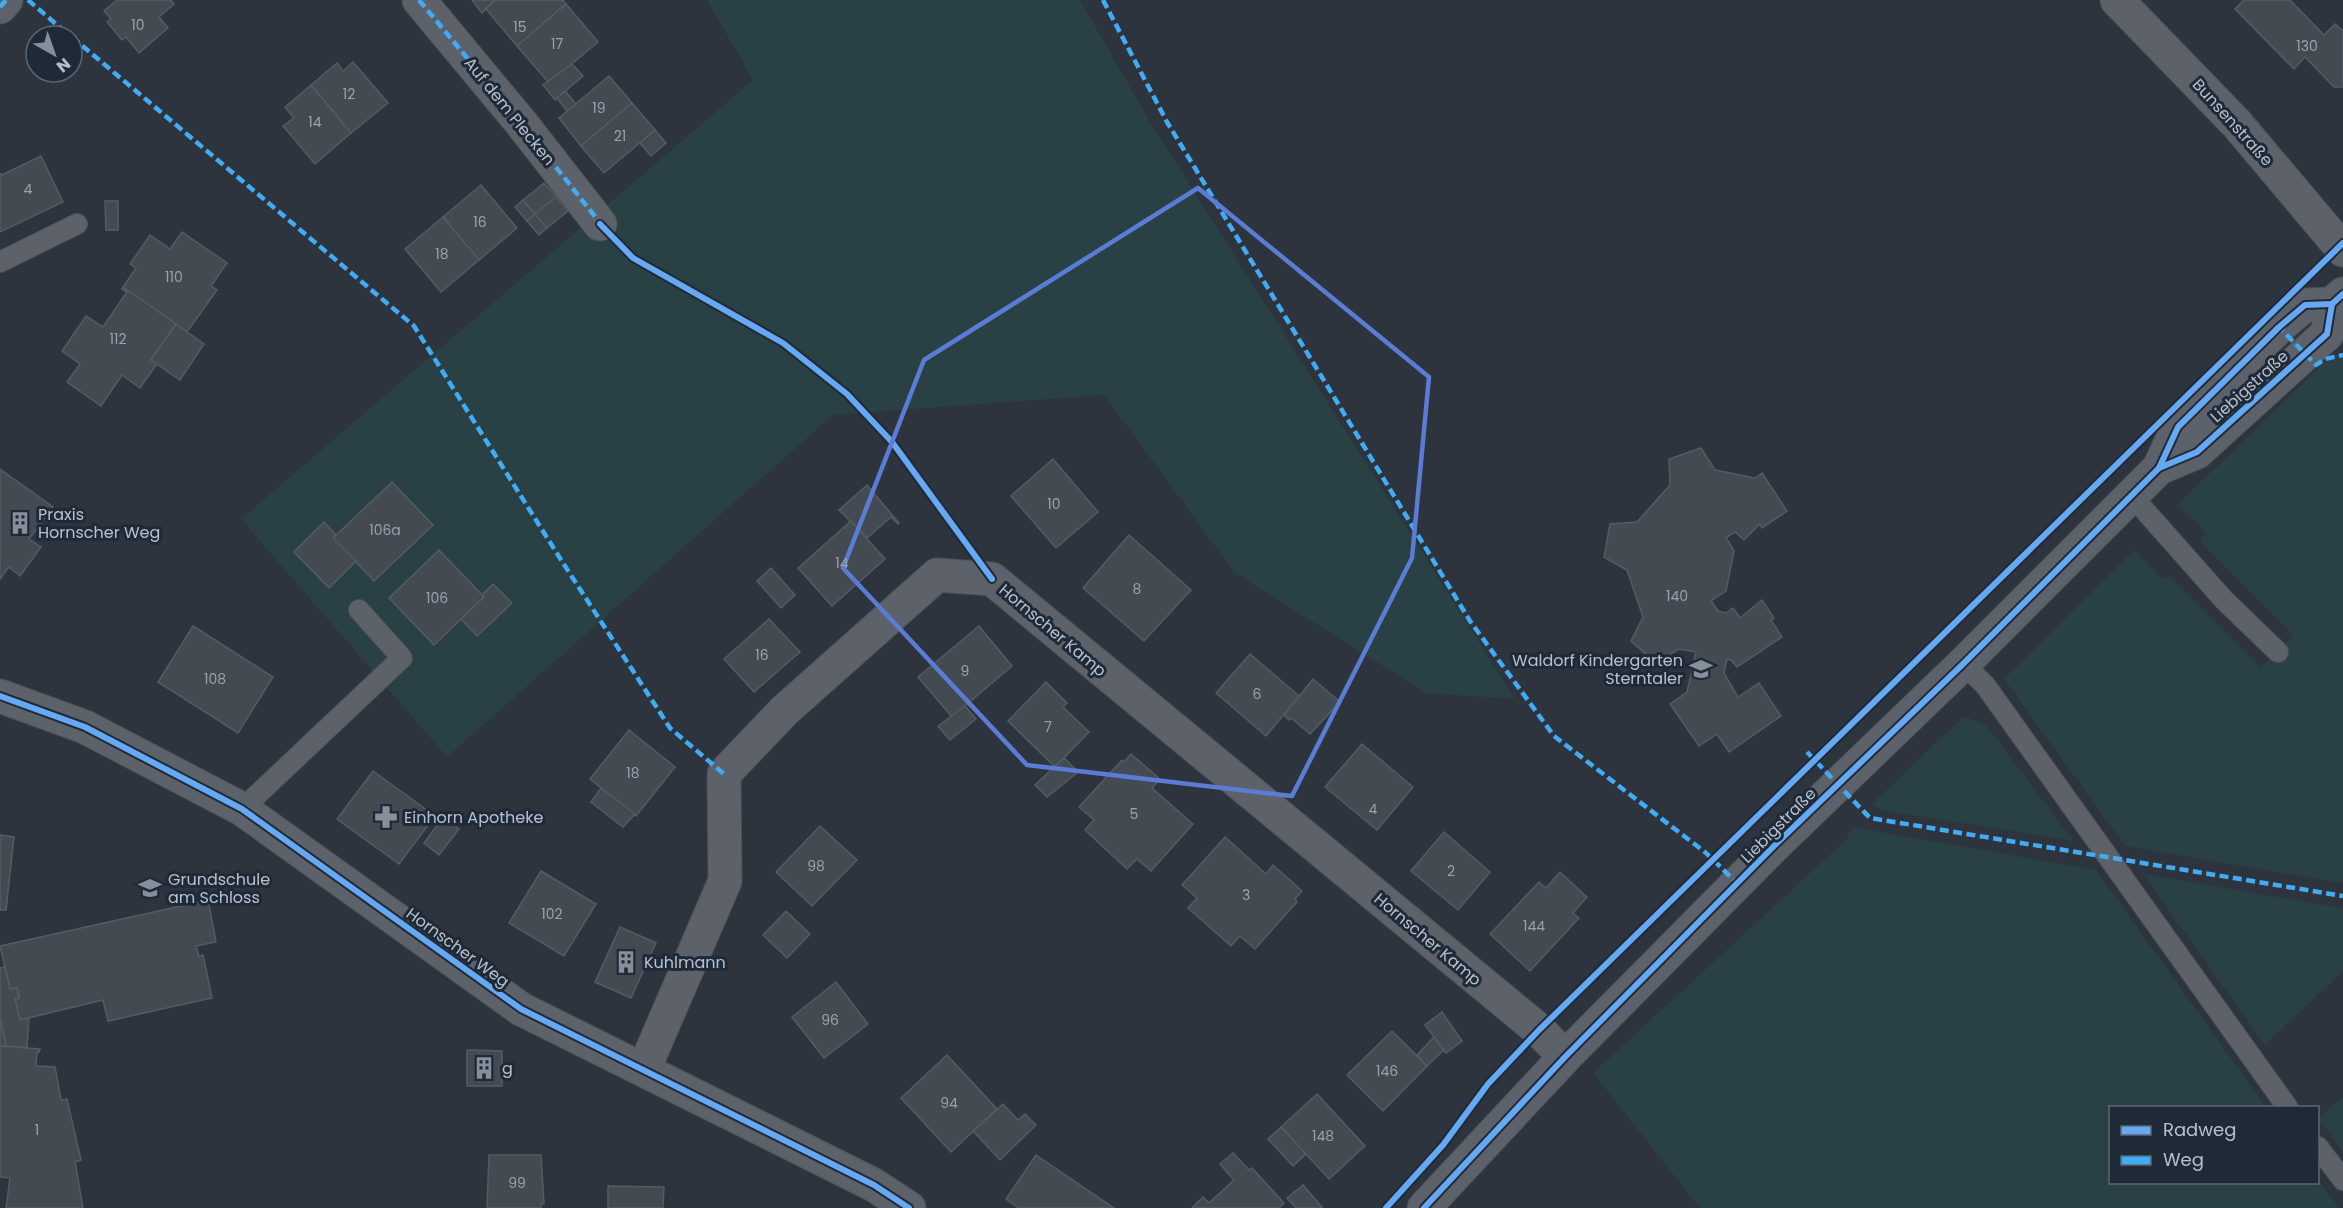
<svg xmlns="http://www.w3.org/2000/svg" width="2343" height="1208" font-family="Poppins,sans-serif">
	<style>
		.green { fill: #294044 }
		.building { fill: #444a51; stroke: #555b65; stroke-width: 1.5 }
		.lines { fill: none; stroke-linecap: round; stroke-linejoin: round }
		.lane-casing { stroke: #4c5057; stroke-width: 22 }
		.street-casing { stroke: #4c5057; stroke-width: 35 }
		.lane { stroke: #5d626a; stroke-width: 20 }
		.street { stroke: #5d626a; stroke-width: 33 }
		.quiet { stroke: #42abf6; stroke-width: 4.5; stroke-dasharray: 9 4.5; stroke-linecap: butt }
		.cycleway-casing { stroke: #1f2a39; stroke-width: 10 }
		.cycleway { stroke: #66a8f1; stroke-width: 6 }
		.marked { fill: none; stroke: #5b7cd4; stroke-width: 4.5; stroke-linejoin: round }
		.labels { text-anchor: middle; stroke-width: 6; stroke-linejoin: round; paint-order: stroke }
		.number-label { font-size: 14px; fill: #9ba2ae }
		.street-label { font-size: 16px; fill: #b8c0cd; stroke: #1f2a39 }
		.poi-label { font-size: 16px; fill: #b8c0cd; stroke: #1f2a39; text-anchor: start }
	</style>
	<rect width="100%" height="100%" fill="#2d343d"/>
	<!-- green -->
	<g class="green">
		<path d="M707 0H1080L1152 125 1515 699 1426 693 1235 573 1104 395 833 415 447 757 241 519 753 80Z"/>
		<path d="M2333 354 2343 355V883L2125 846 2004 679 2134 550 2163 579 2168 575 2261 668 2293 635 2199 541 2207 533 2177 505Z"/>
		<path d="M1964 716 1987 726 2073 841 1881 810 1872 804Z"/>
		<path d="M1852 827 2096 870 2266 1107 2110 1108V1182H2318V1179L2339 1208H1700L1593 1073 1846 840Z"/>
		<path d="M2143 874 2343 908V971L2265 1045Z"/>
		<path d="M2343 1097V1152L2318 1118Z"/>
	</g>
	<!-- building -->
	<g class="building">
		<path d="M117 0H171L174 4 159 17 168 28 139 53 126 37 122 40 107 22 111 19 104 11Z"/>
		<path d="M472 0H495L482 13Z"/>
		<path d="M495 0H563L566 4 517 46 486 9Z"/>
		<path d="M2244 0H2290L2324 35 2335 24 2343 31V87H2334L2305 57 2294 69 2235 9Z"/>
		<path d="M566 4 598 42 549 83 517 46Z"/>
		<path d="M353 62 388 103 351 133 311 85 337 63 343 71Z"/>
		<path d="M572 64 583 76 555 100 543 85Z"/>
		<path d="M609 76 632 103 581 146 559 118Z"/>
		<path d="M311 85 351 133 315 164 283 126 294 118 285 107Z"/>
		<path d="M565 91 576 104 567 111 557 98Z"/>
		<path d="M632 103 655 130 604 173 581 146Z"/>
		<path d="M655 130 666 143 651 156 640 143Z"/>
		<path d="M41 156 63 202 0 232V173L2 175Z"/>
		<path d="M544 183 556 197 535 214 523 200Z"/>
		<path d="M481 185 517 228 479 260 443 217Z"/>
		<path d="M556 197 568 211 547 228 535 214Z"/>
		<path d="M523 200 535 214 527 221 515 207Z"/>
		<path d="M105 201H118V230H106Z"/>
		<path d="M535 214 547 228 539 235 527 221Z"/>
		<path d="M443 217 479 260 441 292 405 249Z"/>
		<path d="M182 232 227 263 211 286 217 290 187 332 123 287 136 268 130 264 150 235 170 249Z"/>
		<path d="M123 287 176 324 151 360 157 364 140 388 122 375 101 406 67 382 80 364 62 351 86 316 103 327 127 292 122 289Z"/>
		<path d="M176 324 204 344 180 380 151 360Z"/>
		<path d="M1701 448 1715 470 1755 478 1762 473 1787 511 1762 528 1760 524 1744 540 1735 532 1726 538 1734 551 1726 591 1711 601 1718 611 1726 613 1733 608 1740 618 1762 600 1774 618 1771 620 1782 637 1737 667 1731 660 1727 659 1724 673 1738 697 1759 683 1781 716 1729 752 1717 734 1699 746 1670 704 1687 692 1696 652 1679 649 1656 663 1631 641 1643 617 1627 570 1604 557 1610 524 1637 522 1670 485 1669 459Z"/>
		<path d="M1053 459 1098 512 1056 548 1011 496Z"/>
		<path d="M0 469 53 507 29 539 41 547 20 576 9 567 0 579Z"/>
		<path d="M392 482 433 525 374 581 333 538Z"/>
		<path d="M867 485 899 523 898 524 891 517 867 538 839 510Z"/>
		<path d="M851 521 885 559 832 606 798 568Z"/>
		<path d="M324 522 336 535 333 538 356 561 329 588 294 552Z"/>
		<path d="M1129 535 1191 590 1144 641 1083 588Z"/>
		<path d="M439 550 484 597 434 645 389 598Z"/>
		<path d="M771 568 795 595 781 608 757 581Z"/>
		<path d="M493 584 512 603 477 636 461 619 484 597 482 595Z"/>
		<path d="M769 619 800 652 754 692 724 659Z"/>
		<path d="M193 626 273 677 238 733 158 682Z"/>
		<path d="M979 626 1012 666 952 717 918 677Z"/>
		<path d="M1250 654 1299 696 1266 736 1216 693Z"/>
		<path d="M1313 679 1340 702 1310 734 1291 718 1289 720 1284 715Z"/>
		<path d="M1046 682 1067 703 1063 707 1089 732 1055 767 1008 721Z"/>
		<path d="M965 706 976 719 950 740 938 726Z"/>
		<path d="M629 730 675 767 636 816 590 779Z"/>
		<path d="M1362 744 1413 787 1377 830 1325 787Z"/>
		<path d="M1131 754 1160 779 1152 788 1193 824 1151 871 1137 859 1127 869 1085 830 1094 820 1079 807 1122 760 1124 762Z"/>
		<path d="M1064 758 1078 772 1047 797 1035 785Z"/>
		<path d="M373 771 435 816 399 864 337 819Z"/>
		<path d="M601 788 635 814 623 827 591 802Z"/>
		<path d="M443 817 459 829 439 855 424 843Z"/>
		<path d="M820 826 857 860 812 906 776 872Z"/>
		<path d="M1444 832 1490 872 1458 910 1411 871Z"/>
		<path d="M0 835 14 837 6 910H0Z"/>
		<path d="M1225 837 1266 874 1273 865 1302 891 1295 899 1297 902 1255 949 1240 936 1231 946 1188 908 1197 898 1182 885Z"/>
		<path d="M541 871 596 904 564 956 509 923Z"/>
		<path d="M1560 872 1587 897 1573 913 1579 918 1530 971 1490 934 1539 882 1546 888Z"/>
		<path d="M208 900 216 942 196 946 199 956 203 955 212 998 108 1021 103 1000 20 1020 15 999 19 998 17 988 10 989 0 946Z"/>
		<path d="M786 911 810 934 787 958 763 935Z"/>
		<path d="M620 927 656 943 631 998 595 982Z"/>
		<path d="M5 967 10 989 17 988 19 998 15 999 20 1020 29 1018 27 1048 6 1046 0 1018V968Z"/>
		<path d="M836 982 868 1024 824 1058 792 1017Z"/>
		<path d="M1442 1012 1462 1041 1446 1053 1425 1025Z"/>
		<path d="M0 1018 6 1046H0Z"/>
		<path d="M1392 1031 1427 1066 1383 1111 1347 1075Z"/>
		<path d="M1434 1037 1444 1050 1427 1066 1417 1055Z"/>
		<path d="M0 1046 40 1049 39 1052H37L36 1066 55 1067 61 1100 67 1099 81 1160 75 1162 83 1208H6L10 1178 0 1177Z"/>
		<path d="M467 1050 502 1051V1086H467Z"/>
		<path d="M947 1055 997 1109 951 1152 901 1098Z"/>
		<path d="M1317 1094 1365 1146 1329 1179 1281 1127Z"/>
		<path d="M1003 1104 1018 1120 1025 1114 1036 1125 1000 1160 973 1131Z"/>
		<path d="M1281 1127 1306 1154 1293 1166 1268 1139Z"/>
		<path d="M1233 1153 1249 1170 1252 1168 1284 1203 1279 1208H1192L1203 1197 1209 1203 1234 1180 1220 1164Z"/>
		<path d="M489 1155H541L544 1204H541V1208H487Z"/>
		<path d="M1036 1155 1114 1208H1019L1006 1199Z"/>
		<path d="M1303 1185 1322 1207V1208H1296L1287 1198Z"/>
		<path d="M608 1186 664 1187 663 1208H608Z"/>
	</g>
	<g class="lines">
		<!-- lane casing -->
		<g class="lane-casing">
			<g id="lane">
				<path d="M0 262 77 224"/>
				<path d="M2132 496 2224 600 2278 652"/>
				<path d="M1963 664 1985 685 2288 1108"/>
				<path d="M242 809 402 658 359 610"/>
				<path d="M2318 1147 2343 1180"/>
			</g>
		</g>
		<!-- street casing -->
		<g class="street-casing">
			<g id="street">
				<path d="M419 0 522 124 600 224"/>
				<path d="M2117 0 2237 124 2343 250"/>
				<path d="M0 7 6 0"/>
				<path d="M2159 468 2178 427 2279 327 2305 305 2332 304"/>
				<path d="M0 696 85 727 242 809 521 1009 874 1185 909 1208"/>
				<path d="M644 1069 725 881 724 774 784 711 937 575 992 579 1539 1030 1565 1057"/>
				<path d="M1424 1208 1565 1057 1775 845 1963 664 2159 468 2197 452 2327 334 2332 304 2343 294"/>
			</g>
		</g>
		<!-- lane -->
		<use href="#lane" class="lane"/>
		<!-- street -->
		<use href="#street" class="street"/>
		<!-- quiet -->
		<g class="quiet">
			<path d="M28 0 70 36"/>
			<path d="M419 0 522 124 604 228"/>
			<path d="M1103 0 1167 122 1470 621 1554 736 1706 853 1738 884"/>
			<path d="M0 7 6 0"/>
			<path d="M72 37 414 326 563 563 670 728 724 774"/>
			<path d="M2277 325 2316 365 2325 359 2343 355"/>
			<path d="M1807 752 1870 818 2343 896"/>
		</g>
		<!-- cycleway casing -->
		<g class="cycleway-casing">
			<g id="cycleway">
				<path d="M600 224 633 258 783 343 847 394 892 442 992 579"/>
				<path d="M2159 468 2178 427 2279 327 2305 305 2332 304"/>
				<path d="M0 696 85 727 242 809 521 1009 874 1185 909 1208"/>
				<path d="M1386 1208 1443 1145 1488 1084 1539 1030 2343 243"/>
				<path d="M1424 1208 1565 1057 1775 845 1963 664 2159 468 2197 452 2327 334 2332 304 2343 294"/>
			</g>
		</g>
		<!-- cycleway -->
		<use href="#cycleway" class="cycleway"/>
	</g>
	<!-- marked area -->
	<path class="marked" d="M1198 188 1429 377 1412 558 1292 796 1027 765 843 568 924 360Z"/>
	<!-- icons -->
	<defs>
		<g id="building-bare" transform="scale(1.8)"><path d="M-4-6H4V6H1V3H-1V6H-4ZM-2.5-4.3h1.7v1.8h-1.7ZM.8-4.3h1.7v1.8H.8ZM-2.5-1h1.7V.8h-1.7ZM.8-1h1.7V.8H.8Z" fill="#878f9b" stroke="#1f2a39" stroke-width="2.5" paint-order="stroke"/></g>
		<g id="school-bare" transform="scale(1.8)"><path d="M0-5L7-2L0 1L-7-2ZM-4 1L0 2.5L4 1V4Q0 6-4 4Z" fill="#878f9b" stroke="#1f2a39" stroke-width="2.5" paint-order="stroke"/></g>
		<g id="pharmacy-bare" transform="scale(1.8)"><path d="M-2-6h4v4h4v4h-4v4h-4v-4h-4v-4h4Z" fill="#878f9b" stroke="#1f2a39" stroke-width="2.5" paint-order="stroke"/></g>
	</defs>
	<g fill-rule="evenodd">
		<use href="#building-bare" x="20" y="523"/>
		<use href="#school-bare" x="1701" y="669"/>
		<use href="#pharmacy-bare" x="386" y="817"/>
		<use href="#school-bare" x="150" y="888"/>
		<use href="#building-bare" x="626" y="962"/>
		<use href="#building-bare" x="484" y="1068"/>
	</g>
	<g class="labels">
		<!-- number labels -->
		<g class="number-label">
			<text x="138" y="30">10</text>
			<text x="520" y="32">15</text>
			<text x="557" y="49">17</text>
			<text x="2307" y="51">130</text>
			<text x="349" y="99">12</text>
			<text x="599" y="113">19</text>
			<text x="315" y="127">14</text>
			<text x="620" y="141">21</text>
			<text x="28" y="194">4</text>
			<text x="480" y="227">16</text>
			<text x="442" y="259">18</text>
			<text x="174" y="282">110</text>
			<text x="118" y="344">112</text>
			<text x="1054" y="509">10</text>
			<text x="385" y="535">106a</text>
			<text x="842" y="568">14</text>
			<text x="1137" y="594">8</text>
			<text x="1677" y="601">140</text>
			<text x="437" y="603">106</text>
			<text x="762" y="660">16</text>
			<text x="965" y="676">9</text>
			<text x="215" y="684">108</text>
			<text x="1257" y="699">6</text>
			<text x="1048" y="732">7</text>
			<text x="633" y="778">18</text>
			<text x="1373" y="814">4</text>
			<text x="1134" y="819">5</text>
			<text x="816" y="871">98</text>
			<text x="1451" y="876">2</text>
			<text x="1246" y="900">3</text>
			<text x="552" y="919">102</text>
			<text x="1534" y="931">144</text>
			<text x="830" y="1025">96</text>
			<text x="1387" y="1076">146</text>
			<text x="949" y="1108">94</text>
			<text x="37" y="1135">1</text>
			<text x="1323" y="1141">148</text>
			<text x="517" y="1188">99</text>
		</g>
		<!-- street labels -->
		<g class="street-label">
			<text transform="translate(510 111) rotate(51)" y="6">Auf dem Plecken</text>
			<text transform="translate(2233 122) rotate(48)" y="6">Bunsenstraße</text>
			<text transform="translate(2249 386) rotate(-42)" y="6">Liebigstraße</text>
			<text transform="translate(1053 630) rotate(40)" y="6">Hornscher Kamp</text>
			<text transform="translate(1778 825) rotate(-45)" y="6">Liebigstraße</text>
			<text transform="translate(1428 939) rotate(40)" y="6">Hornscher Kamp</text>
			<text transform="translate(458 947) rotate(36)" y="6">Hornscher Weg</text>
		</g>
		<!-- poi labels -->
		<g class="poi-label">
			<text x="38" y="520">Praxis<tspan x="38" dy="18">Hornscher Weg</tspan></text>
			<text x="1683" y="666" text-anchor="end">Waldorf Kindergarten<tspan x="1683" dy="18">Sterntaler</tspan></text>
			<text x="404" y="823">Einhorn Apotheke</text>
			<text x="168" y="885">Grundschule<tspan x="168" dy="18">am Schloss</tspan></text>
			<text x="644" y="968">Kuhlmann</text>
			<text x="502" y="1074">g</text>
		</g>
	</g>
	<!-- legend -->
	<rect x="2109" y="1106" width="210" height="78" fill="#1f2a39" stroke="#5c6674" stroke-width="1.5"/>
	<rect x="2121" y="1126" width="30" height="9" fill="#66a8f1" stroke="#5c6674" stroke-width="1.5"/>
	<text x="2163" y="1136" font-size="18" fill="#b8c0cd">Radweg</text>
	<rect x="2121" y="1156" width="30" height="9" fill="#42abf6" stroke="#5c6674" stroke-width="1.5"/>
	<text x="2163" y="1166" font-size="18" fill="#b8c0cd">Weg</text>
	<!-- north arrow -->
	<g transform="translate(54 54) rotate(140)"><circle r="28" fill="#1f2a39" stroke="#5c6674" stroke-width="1.5"/>
	<path d="M0-4.5L10 22L0 15L-10 22Z" fill="#878f9b"/>
	<text y="-9" font-size="16" font-weight="bold" text-anchor="middle" fill="#b8c0cd">N</text>
	</g>
</svg>
